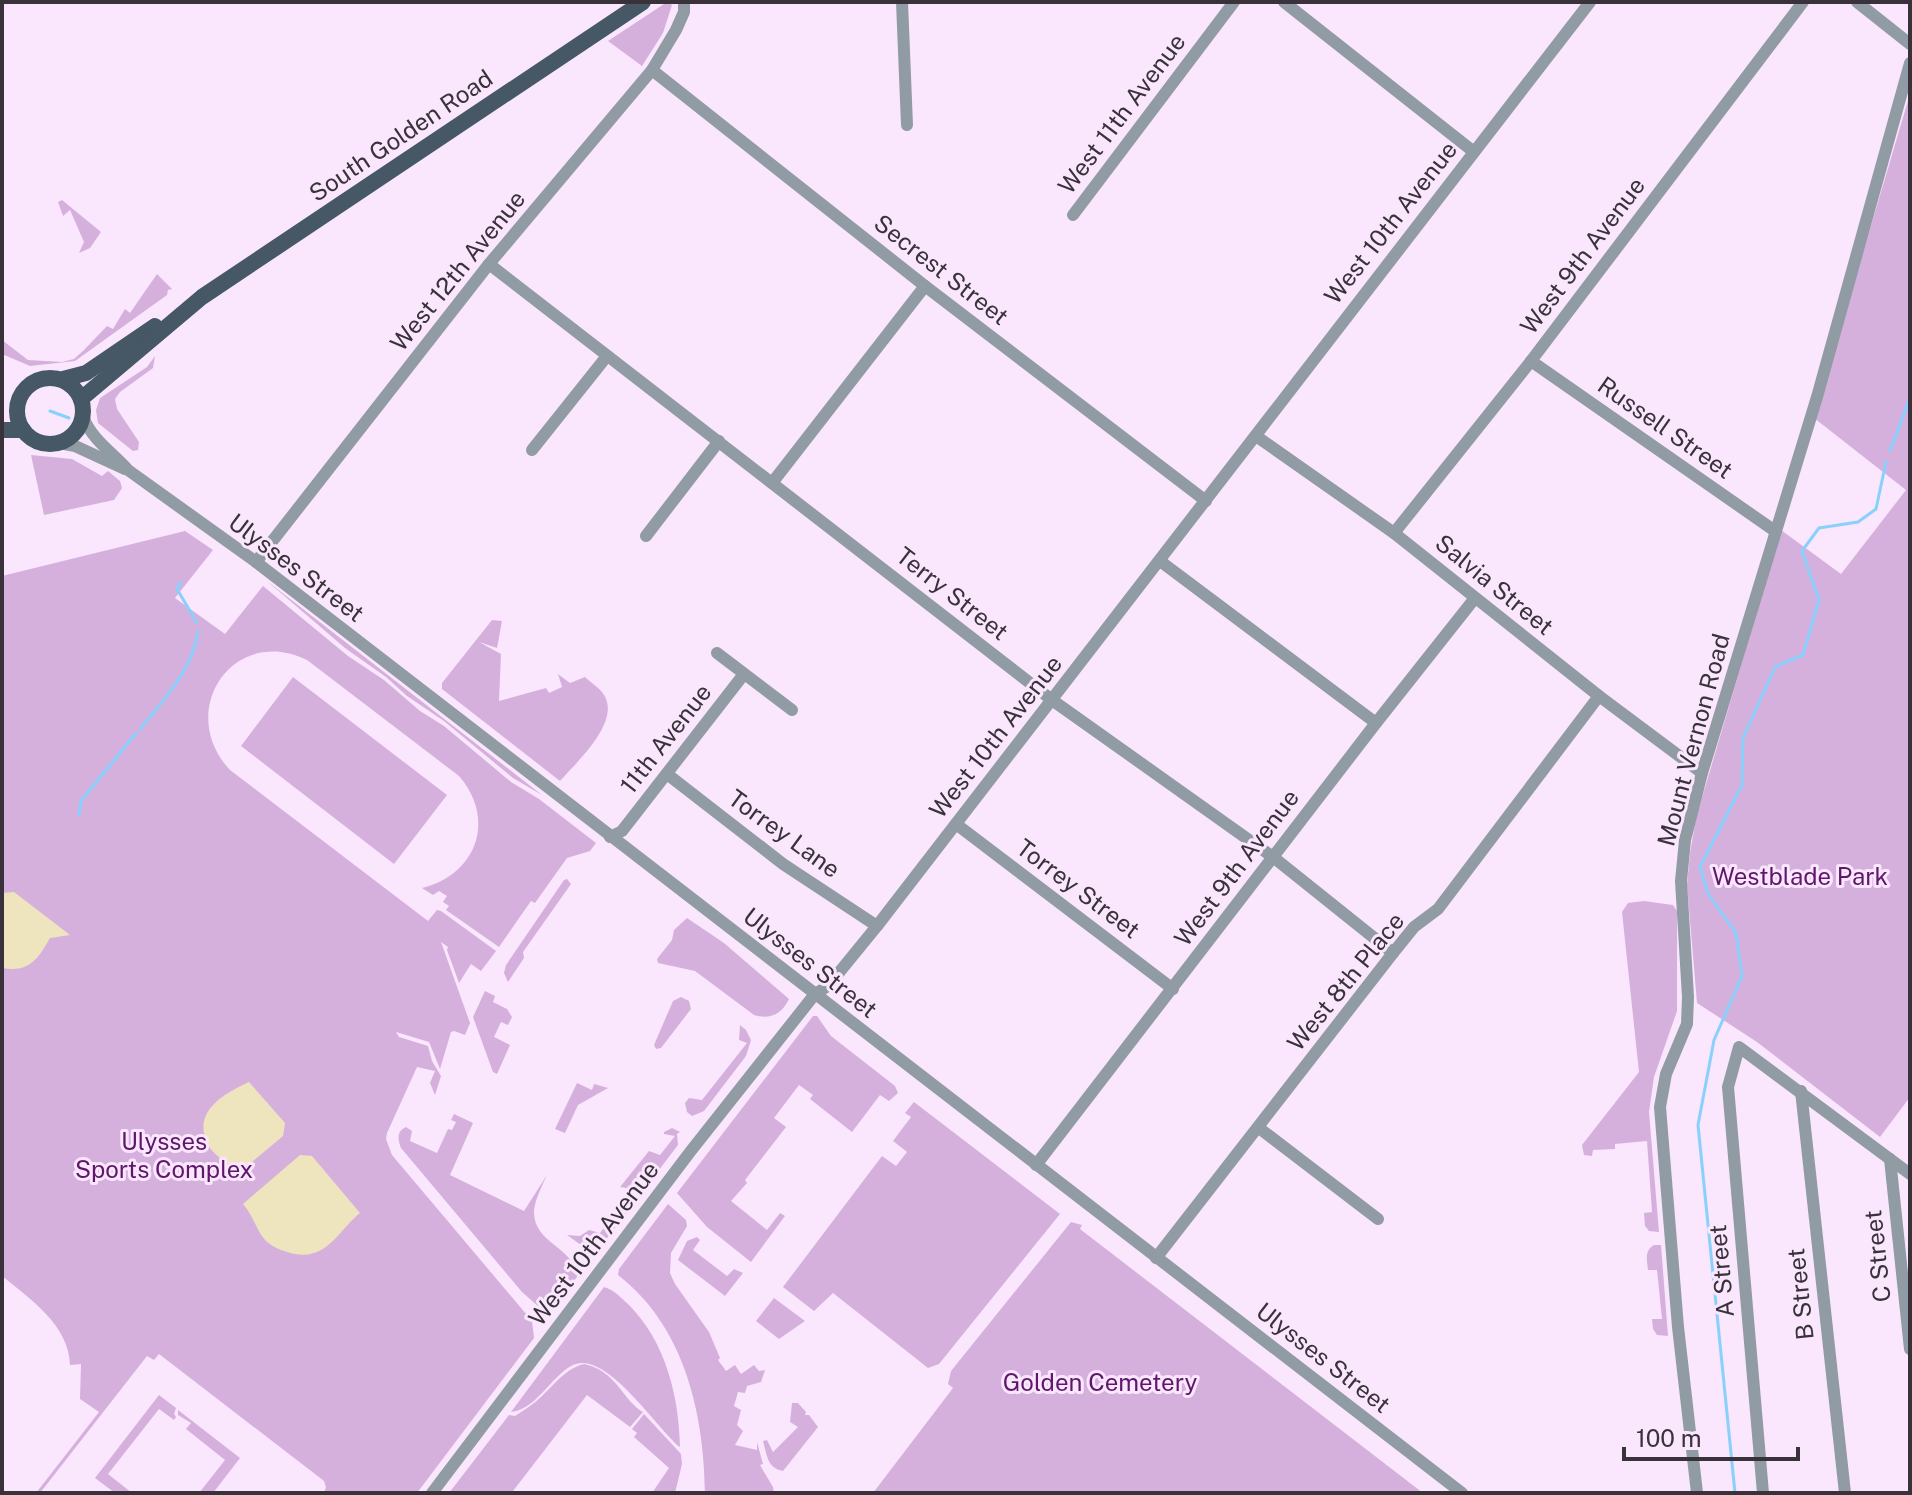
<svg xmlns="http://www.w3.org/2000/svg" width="1912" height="1495" font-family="'Public Sans',sans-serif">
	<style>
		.green { fill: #d6b0dd }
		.sand { fill: #eee5bf }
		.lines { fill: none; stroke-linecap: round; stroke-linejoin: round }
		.stream { stroke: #8ad0fc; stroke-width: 3 }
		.minor { stroke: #919ba3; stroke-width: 12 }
		.major { stroke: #465765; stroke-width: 16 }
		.labels { text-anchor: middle; stroke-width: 6; stroke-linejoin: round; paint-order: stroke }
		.street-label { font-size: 24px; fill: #39323a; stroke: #fae7fd }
		.park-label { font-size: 24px; fill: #5f166b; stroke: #fae7fd }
	</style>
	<rect width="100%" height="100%" fill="#fae7fd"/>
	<!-- green -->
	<g class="green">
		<path d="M667 2 672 5 663 33 642 66 608 41Z"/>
		<path d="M1910 94V1097L1880 1137 1757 1042 1697 1003 1687 885 1690 853 1696 818 1781 530 1841 574 1906 490 1814 418Z"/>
		<path d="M62 200 101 232 90 248 79 253 84 242 70 210 63 216 58 202Z"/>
		<path d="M157 274 172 289 168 290 167 295 75 361 30 366 2 354V340L28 360 62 362 74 359 84 350 107 326 113 329 125 309 130 313Z"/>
		<path d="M155 356 153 368 120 392 115 399 117 409 139 442 138 450 133 451 98 423 96 410 100 398 147 367Z"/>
		<path d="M31 455 72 459 102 476 108 471 120 481 122 488 114 500 44 515Z"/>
		<path d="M185 531 213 550 175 598 225 634 263 586 348 656 384 680 420 711 444 726 511 782 539 799 596 843 590 851 567 858 535 903 531 901 499 947 446 910 449 906 443 902 447 896 439 891 433 895 422 888C476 875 497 820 459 776L307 660C233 624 175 711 230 770L428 921 437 910 441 911 496 951 481 971 471 964 459 983 447 950 448 947 441 942 470 1023 465 1035 454 1031 451 1032 440 1069 429 1042 396 1032 399 1037 428 1046 432 1061 441 1076 435 1095 430 1083 435 1071 417 1067 387 1133 386 1139 392 1155 532 1321 534 1338 417 1493H324L326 1487 324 1481 159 1354 154 1360 147 1356 40 1493H36L99 1412 80 1399 81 1364 70 1365C69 1325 30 1299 2 1276V576Z"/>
		<path d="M267 581 542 795 513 778 444 721 407 696 386 677 345 648Z"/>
		<path d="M492 620 502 621 497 648 479 642 501 654 499 701 546 688 549 693 562 687 558 674 570 683 585 677C591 683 600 688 604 695 621 722 577 762 560 781L442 689V683Z"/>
		<path d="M293 677 447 795 394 864 241 746Z"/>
		<path d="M567 879 571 884 523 952 524 958 508 982 504 973 506 965 564 880Z"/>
		<path d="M1644 901 1673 905 1677 911V1011L1654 1077 1649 1112 1659 1232 1649 1231 1645 1226 1644 1213 1652 1212 1647 1141 1615 1144V1149L1593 1150 1592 1156 1584 1155 1582 1145 1639 1072 1622 912 1628 903Z"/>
		<path d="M687 918 724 943 789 999C782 1014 770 1020 754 1015L695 971 658 963 657 959 672 940 674 930Z"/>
		<path d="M485 991 495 996 493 1002 507 1009 512 1017 508 1025 501 1022 494 1037 510 1045 497 1074 493 1072 473 1017Z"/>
		<path d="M681 997 689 1001 691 1009 661 1048 656 1049 654 1045 673 1001Z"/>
		<path d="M813 1016H817L831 1036 895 1086 898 1093 889 1101 880 1095 852 1132 810 1099 813 1095 799 1085 774 1118 786 1127 745 1180 747 1183 731 1201 767 1230 780 1213 785 1216 751 1262 707 1227 677 1193Z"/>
		<path d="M740 1025 746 1030 751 1040 746 1056 704 1111 692 1116 687 1112 685 1103 689 1098 702 1100 747 1043 739 1040Z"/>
		<path d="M577 1083 592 1090 594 1084 608 1088 578 1105 565 1133 555 1129Z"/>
		<path d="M914 1102 1060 1214 939 1364 928 1368 833 1293 814 1311 783 1287 882 1156 896 1166 907 1152 893 1141 911 1117 905 1113Z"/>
		<path d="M454 1114 473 1123 450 1175 524 1211 547 1175C542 1186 535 1199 534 1211 533 1244 576 1247 577 1277L552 1308 539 1307 522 1292 401 1148C398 1140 396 1131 406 1127L412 1131 410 1141 437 1153 448 1129 452 1130 456 1122 451 1120Z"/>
		<path d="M672 1128 680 1132 677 1134 678 1145 604 1242 589 1247 588 1250 567 1235 580 1236 589 1230 600 1233 633 1189 620 1187 649 1151 660 1155 675 1136 664 1134V1132Z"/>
		<path d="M668 1204 686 1220 687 1226 671 1253 670 1273 675 1284 709 1332 720 1358 718 1360 726 1371 735 1365 741 1374 754 1365 759 1371 765 1370 761 1382 747 1386 745 1393 738 1392 734 1406 741 1410 737 1425 743 1431 735 1445 757 1450V1442L763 1464 760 1465 773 1487 774 1493H705C704 1412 684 1326 618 1275L619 1269Z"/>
		<path d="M1071 1222 1082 1225 1080 1229 1423 1493H873L953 1388 948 1384 951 1371Z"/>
		<path d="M697 1237 700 1240 693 1250 727 1276 734 1269 743 1273 725 1296 678 1260 687 1241Z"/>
		<path d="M1654 1245H1661L1668 1336 1657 1335 1653 1329 1652 1319H1662L1657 1270H1648C1647 1260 1644 1251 1654 1245Z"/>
		<path d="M604 1287C615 1290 622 1299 630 1306 666 1343 679 1397 680 1447 657 1429 606 1349 573 1365 551 1376 536 1410 511 1412Z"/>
		<path d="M774 1298 805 1321 779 1339 756 1321Z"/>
		<path d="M584 1364C616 1370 624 1402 643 1412L630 1427 587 1395 513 1491 515 1493H449L509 1415 515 1416C524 1410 534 1404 542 1396 556 1383 565 1369 584 1364Z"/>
		<path d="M159 1395 176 1408 174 1414 176 1417 174 1420 159 1409 108 1474 132 1493H115L95 1478Z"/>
		<path d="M792 1403H798L806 1412 805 1415H809L818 1427 783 1471C767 1468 767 1455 763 1441L767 1440 773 1452 798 1427 790 1422Z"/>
		<path d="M178 1410 240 1458 213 1493H199L225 1460 186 1429 191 1423 178 1415Z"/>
		<path d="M644 1414 681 1454 682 1464 675 1493H652L669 1468 634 1437 637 1433 632 1429Z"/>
	</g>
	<!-- sand -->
	<g class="sand">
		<path d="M14 892 70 935 50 938C38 959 29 973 2 968V893Z"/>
		<path d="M249 1082 285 1123 283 1136 240 1172C231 1165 216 1157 210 1148 189 1113 223 1094 249 1082Z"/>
		<path d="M300 1155 312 1156 360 1213C339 1230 327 1260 295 1254 285 1252 274 1248 266 1241 256 1230 253 1215 243 1204Z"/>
	</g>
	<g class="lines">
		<!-- stream -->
		<g class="stream">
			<path d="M50 411 69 418"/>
			<path d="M1890 451 1910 398"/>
			<path d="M181 582 177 589 197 623"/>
			<path d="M140 729C164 699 192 671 198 632"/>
			<path d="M79 815 81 801 136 733"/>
			<path d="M1735 1493 1698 1125 1714 1040 1742 976 1736 933 1708 894 1700 867 1742 785 1743 738 1775 667 1803 655 1819 600 1802 551 1819 528 1858 522 1876 509 1886 462"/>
		</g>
		<!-- minor -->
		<g class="minor">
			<path d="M902 2 907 125"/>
			<path d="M1284 2 1474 152"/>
			<path d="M1857 2 1910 44"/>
			<path d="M652 70 925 286 1206 501"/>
			<path d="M1073 215 1234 2"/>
			<path d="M489 264 1052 700 1273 857 1393 953"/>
			<path d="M1531 361 1775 531"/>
			<path d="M83 417C93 441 112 452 128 470L256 562 1462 1493"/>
			<path d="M1256 436 1394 533 1599 696 1702 773"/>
			<path d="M59 443 75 446 125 469"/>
			<path d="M532 450 607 356"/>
			<path d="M772 483 925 286"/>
			<path d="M1394 533 1531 361 1803 2"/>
			<path d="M646 536 719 441"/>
			<path d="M1160 561 1376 723"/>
			<path d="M256 562 489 264 652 70 676 30 684 12V2"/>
			<path d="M717 653 792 710"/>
			<path d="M667 774 783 864 877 926"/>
			<path d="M956 824 1173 989"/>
			<path d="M610 837 622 831 744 674"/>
			<path d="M1801 1091 1845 1493"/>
			<path d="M1259 1128 1378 1219"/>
			<path d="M1890 1159 1910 1349"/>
			<path d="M1036 1165 1376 723 1475 598"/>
			<path d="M1156 1258 1393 953 1414 927 1438 909 1599 696"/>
			<path d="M432 1493 690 1152 815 994 828 986 877 926 1590 2"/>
			<path d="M1697 1493 1678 1327 1660 1107 1666 1074 1687 1024 1688 997 1681 881 1685 840 1702 773 1817 397 1910 63"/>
			<path d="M1763 1493 1728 1087 1739 1047 1910 1174"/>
		</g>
		<!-- major -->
		<g class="major">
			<circle cx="50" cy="411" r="33"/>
			<path d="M63 379 86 373 155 326"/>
			<path d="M81 399 202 297 643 2"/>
			<path d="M2 430H23"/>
		</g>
	</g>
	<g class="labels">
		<!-- street labels -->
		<g class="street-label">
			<text transform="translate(1122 114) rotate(-53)" y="8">West 11th Avenue</text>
			<text transform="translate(401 136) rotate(-34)" y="8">South Golden Road</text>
			<text transform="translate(1391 223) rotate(-52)" y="8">West 10th Avenue</text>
			<text transform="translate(1583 256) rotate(-53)" y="8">West 9th Avenue</text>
			<text transform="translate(941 270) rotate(38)" y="8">Secrest Street</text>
			<text transform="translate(458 271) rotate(-51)" y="8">West 12th Avenue</text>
			<text transform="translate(1665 428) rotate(35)" y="8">Russell Street</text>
			<text transform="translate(296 568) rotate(37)" y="8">Ulysses Street</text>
			<text transform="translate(1494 585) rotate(39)" y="8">Salvia Street</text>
			<text transform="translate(952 594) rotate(38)" y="8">Terry Street</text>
			<text transform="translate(996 737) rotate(-52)" y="8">West 10th Avenue</text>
			<text transform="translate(666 739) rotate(-52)" y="8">11th Avenue</text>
			<text transform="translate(1694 740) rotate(-75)" y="8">Mount Vernon Road</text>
			<text transform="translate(784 834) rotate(36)" y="8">Torrey Lane</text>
			<text transform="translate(1237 868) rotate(-53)" y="8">West 9th Avenue</text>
			<text transform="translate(1078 889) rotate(37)" y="8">Torrey Street</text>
			<text transform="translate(810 963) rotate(38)" y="8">Ulysses Street</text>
			<text transform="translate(1346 982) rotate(-51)" y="8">West 8th Place</text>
			<text transform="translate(594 1244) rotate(-53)" y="8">West 10th Avenue</text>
			<text transform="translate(1878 1256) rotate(-96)" y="8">C Street</text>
			<text transform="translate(1722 1271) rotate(-95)" y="8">A Street</text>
			<text transform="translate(1801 1294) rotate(-96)" y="8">B Street</text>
			<text transform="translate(1323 1358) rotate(38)" y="8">Ulysses Street</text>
		</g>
		<!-- park labels -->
		<g class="park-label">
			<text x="1800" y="885">Westblade Park</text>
			<text x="164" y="1150">Ulysses<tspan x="164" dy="28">Sports Complex</tspan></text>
			<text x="1100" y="1391">Golden Cemetery</text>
		</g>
	</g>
	<!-- border -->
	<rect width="1912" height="1495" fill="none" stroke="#39323a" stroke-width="8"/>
	<!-- scale -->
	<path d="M1624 1447v12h174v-12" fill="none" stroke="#39323a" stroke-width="4"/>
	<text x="1636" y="1447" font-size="24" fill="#39323a" stroke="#fae7fd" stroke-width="6" paint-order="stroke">100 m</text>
</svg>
